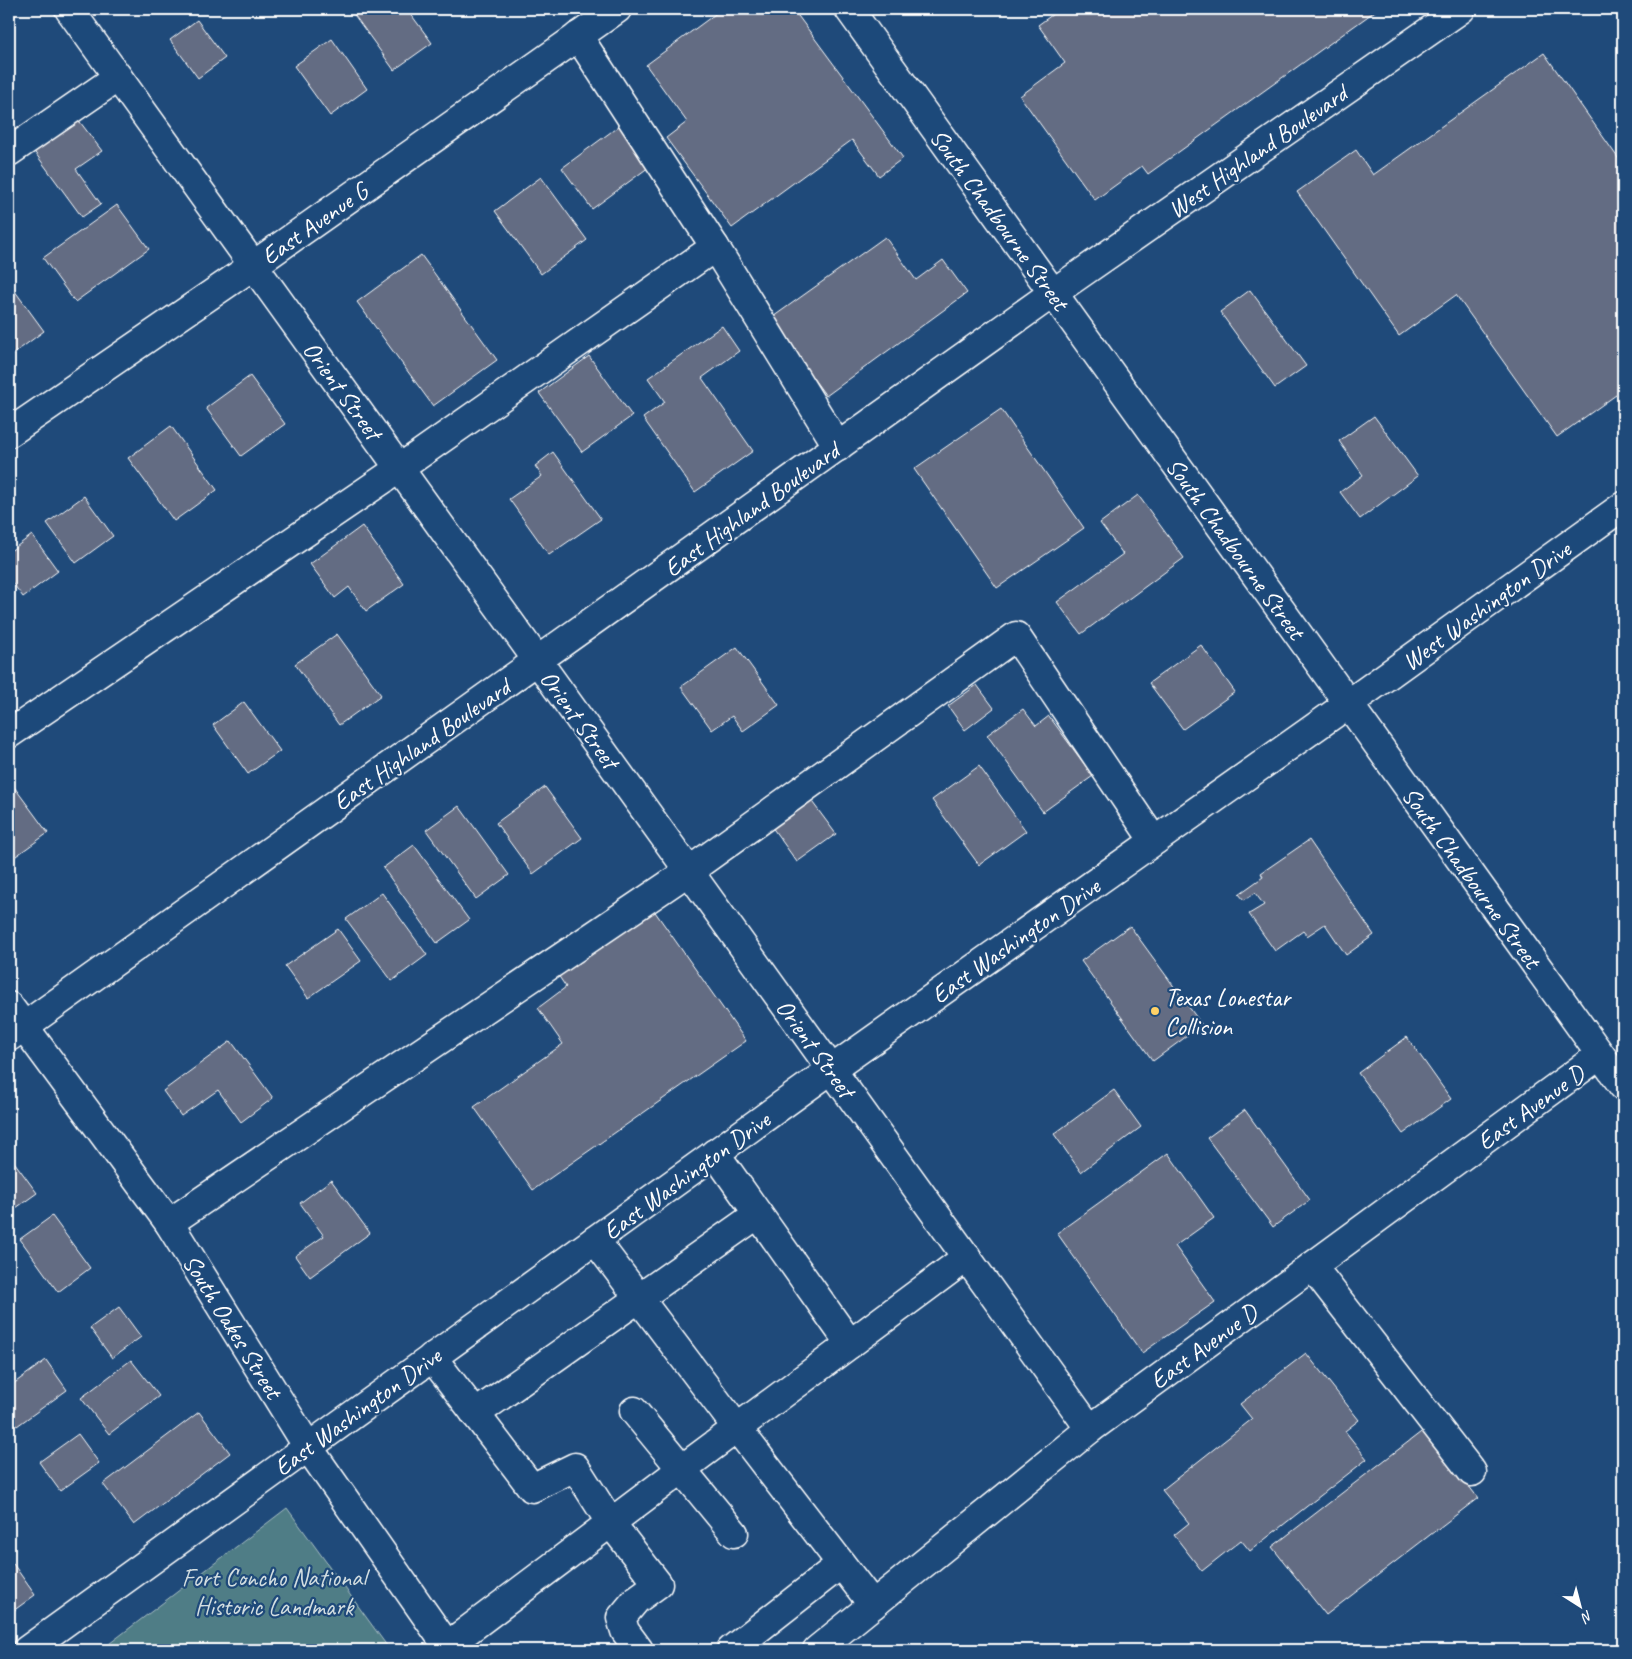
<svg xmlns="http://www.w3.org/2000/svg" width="1632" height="1659" font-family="Caveat,sans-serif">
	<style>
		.green { fill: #507d86; stroke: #a8bec2 }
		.building { fill: #636c83; stroke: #fff }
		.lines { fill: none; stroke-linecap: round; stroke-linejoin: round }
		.minor-casing { stroke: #fff; stroke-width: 31 }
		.major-casing { stroke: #fff; stroke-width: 31 }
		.minor { stroke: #1f4a7a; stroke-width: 28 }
		.major { stroke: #1f4a7a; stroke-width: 28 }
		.poi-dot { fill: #ffd166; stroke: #1f4a7a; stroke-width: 2 }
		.labels { text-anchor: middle; stroke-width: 4.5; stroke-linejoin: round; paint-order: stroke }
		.street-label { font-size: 25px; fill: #fff; stroke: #1f4a7a }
		.poi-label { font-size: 25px; fill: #fff; stroke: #1f4a7a; text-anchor: start }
		.park-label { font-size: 25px; fill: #d3dee1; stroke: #1f4a7a }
	</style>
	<rect width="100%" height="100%" fill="#1f4a7a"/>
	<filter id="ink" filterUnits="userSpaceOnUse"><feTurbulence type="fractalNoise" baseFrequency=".02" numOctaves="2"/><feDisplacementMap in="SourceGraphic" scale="10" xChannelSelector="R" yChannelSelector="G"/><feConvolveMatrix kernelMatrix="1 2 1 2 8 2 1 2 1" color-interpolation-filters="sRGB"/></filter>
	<g filter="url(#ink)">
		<!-- green -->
		<path class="green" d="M287 1508 390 1650H101Z"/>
		<!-- building -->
		<g class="building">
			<path d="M350 9H407L432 43 394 70Z"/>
			<path d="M722 9H793L903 158 879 176 852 140 732 228 666 138 687 122 646 65Z"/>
			<path d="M1060 9H1378L1148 174 1142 166 1095 200 1020 96 1065 63 1038 25Z"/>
			<path d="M197 20 225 58 198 78 170 40Z"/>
			<path d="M332 39 367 89 330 116 294 66Z"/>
			<path d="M1544 53 1623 165V390L1557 437 1456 295 1399 336 1297 192 1356 150 1373 175Z"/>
			<path d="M77 118 102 151 76 169 101 204 82 217 33 150Z"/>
			<path d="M619 126 649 167 592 209 562 168Z"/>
			<path d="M541 177 587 240 541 274 495 211Z"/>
			<path d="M117 205 149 249 75 302 43 258Z"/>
			<path d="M885 237 916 280 943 260 967 293 826 396 770 319Z"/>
			<path d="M421 255 497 360 433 406 357 302Z"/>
			<path d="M9 283 44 331 9 357Z"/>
			<path d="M1250 290 1306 366 1275 388 1220 312Z"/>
			<path d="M722 326 739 351 702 378 753 451 695 492 643 418 665 402 648 378Z"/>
			<path d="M589 356 632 416 582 452 539 393Z"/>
			<path d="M250 376 285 424 241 456 206 408Z"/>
			<path d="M1001 409 1084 528 997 588 914 469Z"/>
			<path d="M1374 416 1418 476 1360 519 1340 492 1363 475 1339 441Z"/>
			<path d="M171 426 217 490 174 521 128 458Z"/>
			<path d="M553 452 601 519 549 555 509 499 542 476 535 466Z"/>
			<path d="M1138 495 1184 558 1081 634 1057 602 1123 554 1100 523Z"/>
			<path d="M84 496 113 536 76 563 47 523Z"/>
			<path d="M362 526 404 584 366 611 349 587 335 598 310 564Z"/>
			<path d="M32 535 58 571 23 597 9 578V552Z"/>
			<path d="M337 634 381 695 339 725 295 664Z"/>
			<path d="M1201 645 1235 692 1183 729 1149 683Z"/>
			<path d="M737 647 779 705 743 731 732 716 712 730 681 687Z"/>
			<path d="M977 685 994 708 965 730 948 706Z"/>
			<path d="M244 702 280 751 248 774 213 725Z"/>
			<path d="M1023 709 1036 726 1049 716 1093 776 1043 812 987 735Z"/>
			<path d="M979 766 1026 831 979 865 932 800Z"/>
			<path d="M9 780 48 833 9 861Z"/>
			<path d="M545 787 582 838 533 874 496 823Z"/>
			<path d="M807 795 836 834 797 862 769 823Z"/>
			<path d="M459 806 509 875 476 899 426 830Z"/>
			<path d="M1309 840 1374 935 1346 955 1325 924 1307 936 1303 931 1275 951 1249 914 1264 905 1255 893 1244 900 1239 894 1263 877 1261 873Z"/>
			<path d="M414 845 469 920 437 943 383 868Z"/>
			<path d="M382 893 427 955 392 981 346 919Z"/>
			<path d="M653 909 746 1041 533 1190 474 1107 563 1044 538 1008 566 987 558 975Z"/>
			<path d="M1130 926 1202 1025 1153 1061 1081 961Z"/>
			<path d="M338 929 361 961 308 998 285 966Z"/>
			<path d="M1407 1037 1451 1099 1403 1134 1358 1073Z"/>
			<path d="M231 1041 273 1098 241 1122 218 1090 181 1116 163 1091Z"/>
			<path d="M1114 1090 1141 1127 1081 1172 1054 1134Z"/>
			<path d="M1245 1110 1310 1200 1273 1227 1207 1138Z"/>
			<path d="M1168 1153 1214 1218 1175 1246 1215 1302 1142 1353 1057 1233Z"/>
			<path d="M9 1155 37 1193 9 1213Z"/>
			<path d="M331 1180 370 1233 310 1277 295 1256 324 1236 300 1203Z"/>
			<path d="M52 1216 90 1268 58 1292 20 1239Z"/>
			<path d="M119 1307 141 1337 112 1358 90 1328Z"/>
			<path d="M1306 1353 1359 1420 1345 1431 1367 1459 1250 1551 1241 1540 1202 1571 1174 1535 1189 1523 1162 1490 1252 1419 1240 1404Z"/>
			<path d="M46 1360 67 1390 17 1426 9 1414V1387Z"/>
			<path d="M131 1360 159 1396 109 1434 81 1398Z"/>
			<path d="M199 1412 230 1453 134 1525 103 1484Z"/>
			<path d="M1425 1429 1478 1498 1326 1615 1272 1547Z"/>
			<path d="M78 1434 99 1463 60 1491 39 1462Z"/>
			<path d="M9 1558 35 1595 9 1614Z"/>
		</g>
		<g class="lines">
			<!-- minor casing -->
			<g class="minor-casing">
				<g id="minor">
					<path d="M69 9 1090 1429"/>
					<path d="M578 36 715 247 838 447"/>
					<path d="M9 152 118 77"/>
					<path d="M9 433 254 265 617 9"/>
					<path d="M9 734 400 468 715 247"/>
					<path d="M9 1006 169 1223 308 1447 450 1650"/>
					<path d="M9 1037 1053 293 1461 9"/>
					<path d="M715 1153 850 1344"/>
					<path d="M169 1223 689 871 1016 636 1154 841"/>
					<path d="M595 1240 737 1428 873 1605"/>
					<path d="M1312 1266 1472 1472"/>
					<path d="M432 1357 532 1488 575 1467 610 1522 658 1584 636 1600 621 1618 625 1631 639 1650"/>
					<path d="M634 1411 734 1533"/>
					<path d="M475 1414 758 1214"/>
					<path d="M447 1646 682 1469 967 1257"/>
					<path d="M27 1650 832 1069 1348 704 1623 506"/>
					<path d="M731 1650 841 1564"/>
					<path d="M817 1650 1090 1429 1600 1055"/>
				</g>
			</g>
			<!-- major casing -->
			<g class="major-casing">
				<path id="major" d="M849 9 1623 1086"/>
			</g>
			<!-- minor -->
			<use href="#minor" class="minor"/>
			<!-- major -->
			<use href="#major" class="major"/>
		</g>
	</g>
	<!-- markers -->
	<circle class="poi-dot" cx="1155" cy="1011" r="5"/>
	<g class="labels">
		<!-- street labels -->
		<g class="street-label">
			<text transform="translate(1257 151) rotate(-35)" y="9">West Highland Boulevard</text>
			<text transform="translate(1000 219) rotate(54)" y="9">South Chadbourne Street</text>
			<text transform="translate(314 223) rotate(-35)" y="9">East Avenue G</text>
			<text transform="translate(343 390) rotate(54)" y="9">Orient Street</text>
			<text transform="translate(751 509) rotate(-36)" y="9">East Highland Boulevard</text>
			<text transform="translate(1236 548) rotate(54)" y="9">South Chadbourne Street</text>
			<text transform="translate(1486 605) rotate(-36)" y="9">West Washington Drive</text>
			<text transform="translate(580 719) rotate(54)" y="9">Orient Street</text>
			<text transform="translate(421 744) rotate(-35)" y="9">East Highland Boulevard</text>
			<text transform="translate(1472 877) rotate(54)" y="9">South Chadbourne Street</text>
			<text transform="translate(1015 940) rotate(-35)" y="9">East Washington Drive</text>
			<text transform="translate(816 1048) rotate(54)" y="9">Orient Street</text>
			<text transform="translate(1530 1107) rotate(-36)" y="9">East Avenue D</text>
			<text transform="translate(686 1175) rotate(-36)" y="9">East Washington Drive</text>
			<text transform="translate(233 1326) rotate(58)" y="9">South Oakes Street</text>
			<text transform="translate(1203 1346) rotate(-36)" y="9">East Avenue D</text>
			<text transform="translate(357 1411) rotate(-36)" y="9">East Washington Drive</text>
		</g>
		<!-- poi labels -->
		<g class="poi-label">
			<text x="1165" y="1006">Texas Lonestar<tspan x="1165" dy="29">Collision</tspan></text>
		</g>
		<!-- park labels -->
		<g class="park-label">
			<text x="274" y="1586">Fort Concho National<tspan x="274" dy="29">Historic Landmark</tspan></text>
		</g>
	</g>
	<!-- margin -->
	<rect width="1632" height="1659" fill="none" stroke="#1f4a7a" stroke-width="30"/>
	<rect x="15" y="15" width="1602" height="1629" fill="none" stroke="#fff" stroke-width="2" filter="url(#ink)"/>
	<!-- north arrow -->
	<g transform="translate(1580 1606) rotate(144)" stroke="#1f4a7a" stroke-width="4" paint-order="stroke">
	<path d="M0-4L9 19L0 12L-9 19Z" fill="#ffffff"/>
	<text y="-8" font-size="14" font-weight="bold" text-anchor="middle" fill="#ffffff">N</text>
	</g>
</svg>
